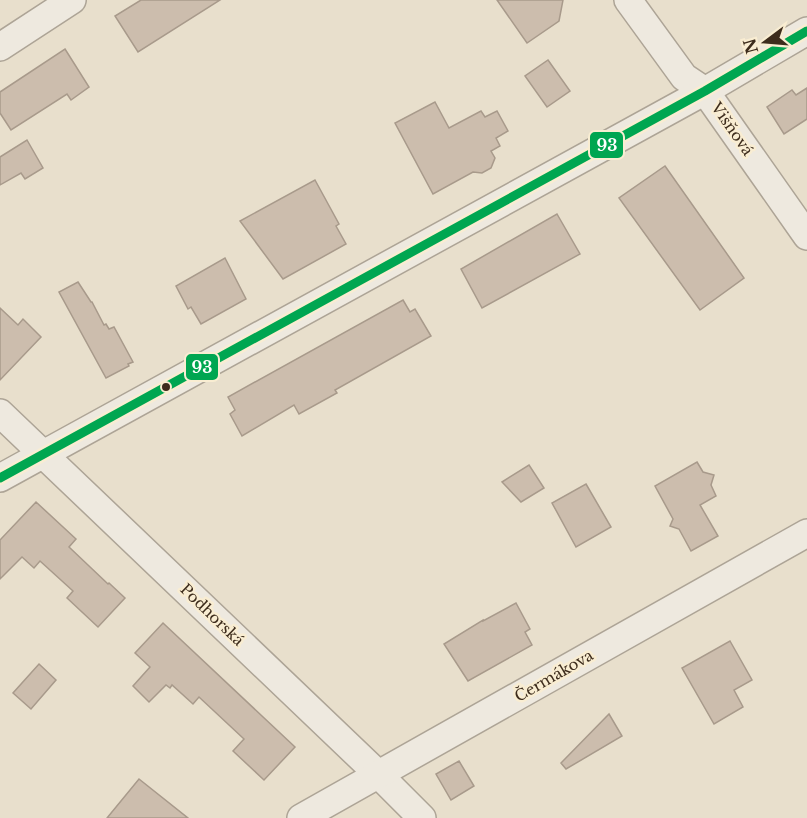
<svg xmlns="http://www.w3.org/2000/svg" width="807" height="818" font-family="'Libre Baskerville',serif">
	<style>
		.building { fill: #ccbdad; stroke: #a89a8b; stroke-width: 1.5 }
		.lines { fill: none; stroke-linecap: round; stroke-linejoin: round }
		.minor-casing { stroke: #ada496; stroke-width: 30 }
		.minor { stroke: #eee9df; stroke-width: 27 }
		.bus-1-casing { stroke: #f9edd2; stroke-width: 14 }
		.bus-1 { stroke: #00a651; stroke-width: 9 }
		.bus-dot { fill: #3d2c1c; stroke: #f9edd2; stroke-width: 2 }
		.labels { text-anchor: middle; stroke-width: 5; stroke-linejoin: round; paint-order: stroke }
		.street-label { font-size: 15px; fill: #3d2c1c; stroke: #f9edd2 }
		.line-badge { stroke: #f9edd2; stroke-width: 2 }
		.badge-label { font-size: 16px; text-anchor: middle; font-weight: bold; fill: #fff }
	</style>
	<rect width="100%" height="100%" fill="#e8dfcc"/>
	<!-- building -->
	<g class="building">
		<path d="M141 0H220L138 52 115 16Z"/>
		<path d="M497 0H563L559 21 527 43Z"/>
		<path d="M65 49 89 87 71 100 67 94 11 130 0 113V92Z"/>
		<path d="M548 60 570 91 547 107 525 76Z"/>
		<path d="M807 88V119L784 134 767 107 792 90 796 95Z"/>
		<path d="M435 102 449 128 481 111 485 117 497 111 508 131 496 138 500 146 491 151 495 158 491 168 482 173 473 172 433 194 395 123Z"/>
		<path d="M27 140 43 168 25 179 21 173 0 185V157Z"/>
		<path d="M665 166 744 278 700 310 619 198Z"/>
		<path d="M315 180 339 224 336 226 346 244 283 279 240 221Z"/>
		<path d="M557 214 580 254 482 308 461 269Z"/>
		<path d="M225 258 246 299 201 324 191 307 188 309 176 286Z"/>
		<path d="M78 282 91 302H92L104 325 106 324 109 329 114 327 133 362 128 364 129 366 106 378 59 292Z"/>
		<path d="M403 300 410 312 415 309 431 336 335 390 337 393 299 414 294 405 242 436 230 414 235 410 228 397Z"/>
		<path d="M0 308 18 325 23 319 41 337 0 380Z"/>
		<path d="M697 462 703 472 714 475 711 485 716 496 700 505 718 536 691 551 679 529 670 526 673 519 655 486Z"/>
		<path d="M529 465 544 488 521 502 502 482Z"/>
		<path d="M586 484 611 527 576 547 552 503Z"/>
		<path d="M36 502 76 539 69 547 108 584 109 583 125 598 98 627 67 598 73 591 40 561 34 568 22 557 0 579V540Z"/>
		<path d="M516 603 530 629 525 632 532 645 468 681 444 644 483 620V621Z"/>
		<path d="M163 623 295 747 264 780 233 751 244 739 199 697 193 704 172 685 170 688 166 685 149 702 133 686 150 667 135 653Z"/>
		<path d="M730 641 752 680 734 690 743 707 714 724 682 668Z"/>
		<path d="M39 664 56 680 31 709 13 693Z"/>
		<path d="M609 714 622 736 566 769 561 763Z"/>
		<path d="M459 761 474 786 451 800 436 774Z"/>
		<path d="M139 779 188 818H107Z"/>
	</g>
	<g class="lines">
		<!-- minor casing -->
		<g class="minor-casing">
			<g id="minor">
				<path d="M628 0 684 77 705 91 807 236"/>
				<path d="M0 47 72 0"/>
				<path d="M0 413 379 775 422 818"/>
				<path d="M0 478 705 91 807 31"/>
				<path d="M301 818 807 533"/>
			</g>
		</g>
		<!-- minor -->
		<use href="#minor" class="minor"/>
		<!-- bus-1 casing -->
		<g class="bus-1-casing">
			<path id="bus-1" d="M0 478 705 91 807 31"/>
		</g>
		<!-- bus-1 -->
		<use href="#bus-1" class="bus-1"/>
	</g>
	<!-- markers -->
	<circle class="bus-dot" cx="166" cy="387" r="5"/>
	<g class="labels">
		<!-- street labels -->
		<g class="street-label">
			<text transform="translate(732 129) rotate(55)" y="5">Višňová</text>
			<text transform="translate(212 615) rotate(44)" y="5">Podhorská</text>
			<text transform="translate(554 676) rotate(-30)" y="5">Čermákova</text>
		</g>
	</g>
	<g class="line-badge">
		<rect x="589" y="131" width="35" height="28" rx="6" fill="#00a651"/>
		<rect x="185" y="353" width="34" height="28" rx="6" fill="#00a651"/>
	</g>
	<g class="badge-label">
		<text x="607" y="151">93</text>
		<text x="202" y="373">93</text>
	</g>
	<!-- north arrow -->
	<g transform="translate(765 42) rotate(254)" stroke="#f9edd2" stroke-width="4.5" paint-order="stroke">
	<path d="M0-4.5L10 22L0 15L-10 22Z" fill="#3d2c1c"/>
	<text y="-9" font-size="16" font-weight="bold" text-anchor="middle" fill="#3d2c1c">N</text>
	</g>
</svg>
